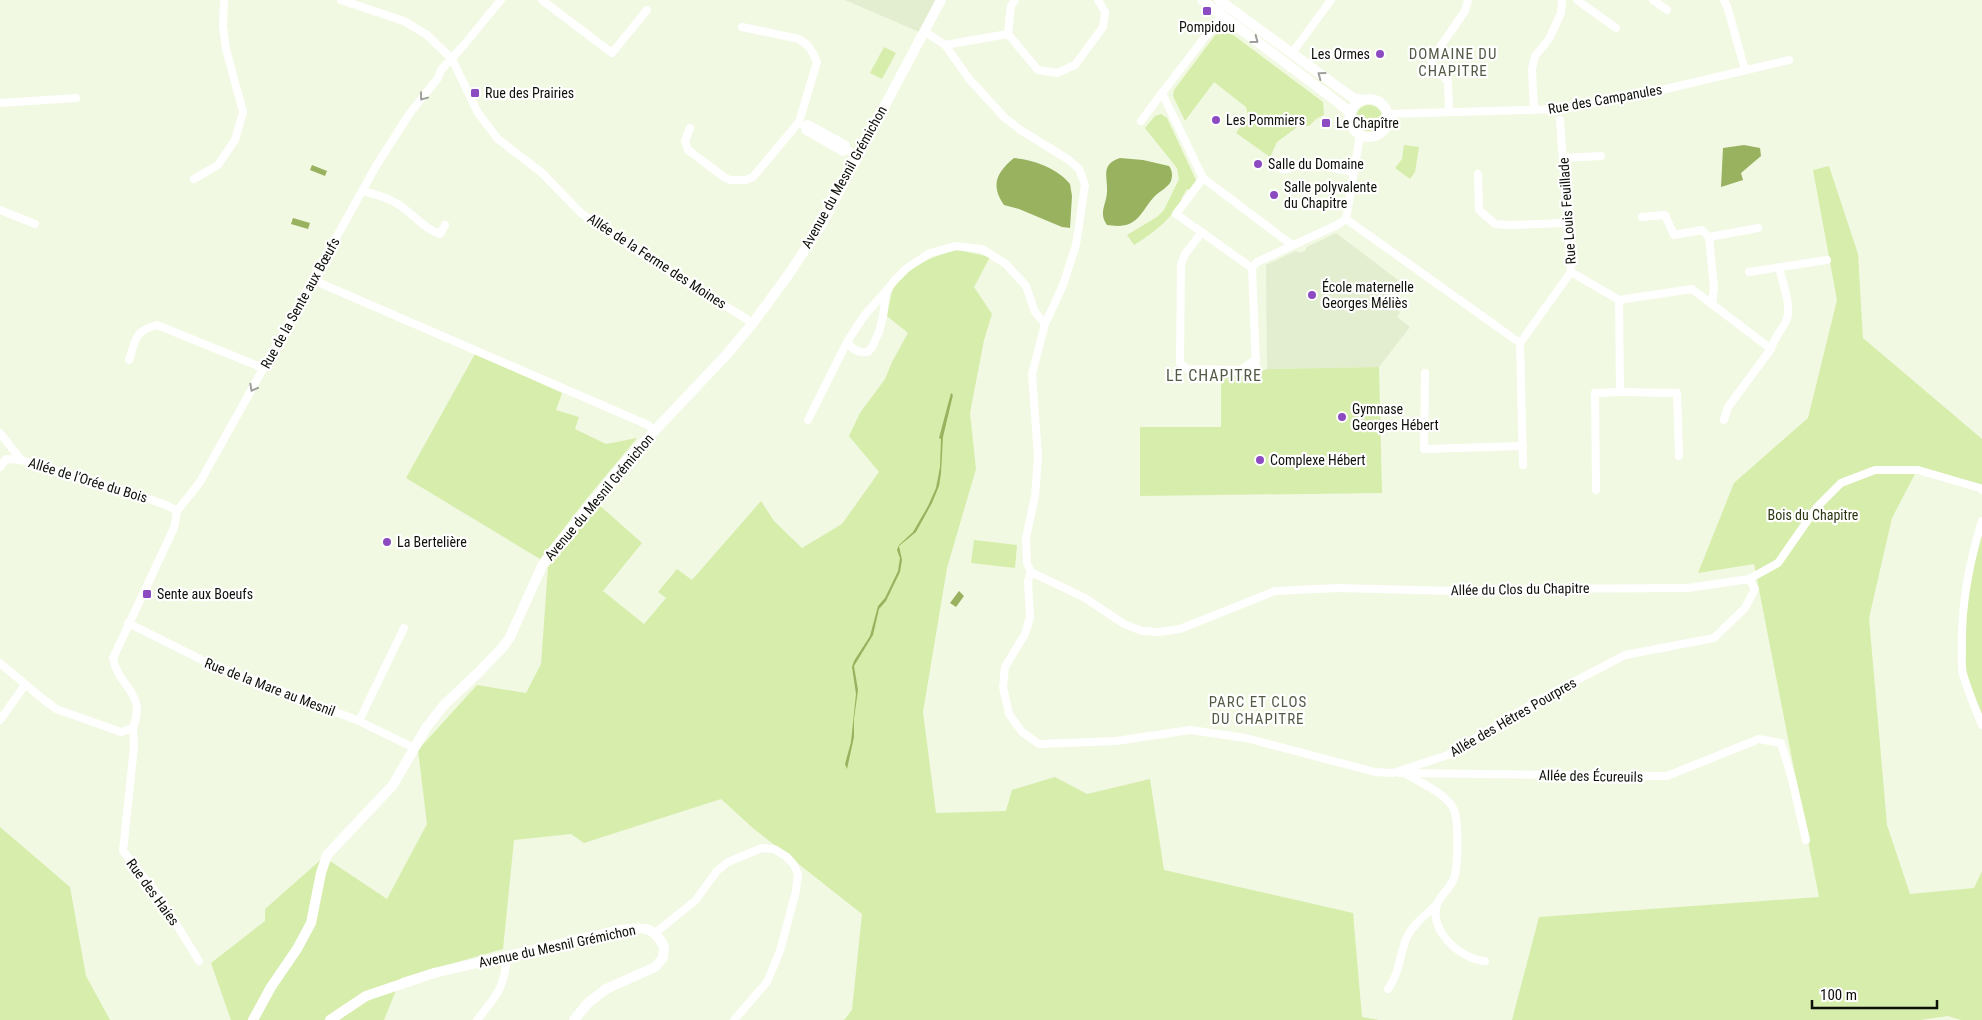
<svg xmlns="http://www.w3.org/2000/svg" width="1982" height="1020" font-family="'Roboto Condensed',sans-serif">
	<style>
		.built { fill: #e3edcf }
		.green { fill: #d7edac }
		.water { fill: #98b25f }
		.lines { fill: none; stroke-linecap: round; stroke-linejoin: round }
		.street { stroke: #fff; stroke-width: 8 }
		.secondary { stroke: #fff; stroke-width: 10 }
		.oneway { stroke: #9fa09d }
		.poi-dot { fill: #8c4bc0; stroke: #fff; stroke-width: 2 }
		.labels { text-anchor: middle; stroke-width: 4.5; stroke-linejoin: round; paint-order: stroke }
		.poi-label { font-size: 14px; fill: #0e1109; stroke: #fff; text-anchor: start }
		.street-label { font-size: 14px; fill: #0e1109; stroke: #fff }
		.park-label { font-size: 14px; fill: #2c3613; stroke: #fff }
		.neighbourhood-label { font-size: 15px; letter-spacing: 1px; fill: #535a46; stroke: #fff }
		.quarter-label { font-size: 16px; letter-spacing: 1px; fill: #535a46; stroke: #fff }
	</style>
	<rect width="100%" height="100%" fill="#f1f9e2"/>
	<!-- built -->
	<g class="built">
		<path d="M845 0H943L924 34Z"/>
		<path d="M1336 233 1398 280 1385 300 1400 312 1397 317 1410 327 1379 367 1267 369 1266 265 1296 251 1300 253 1305 251 1307 247Z"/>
	</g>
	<!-- green -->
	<g class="green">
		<path d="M1224 28 1323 102 1324 115 1316 119 1309 126 1300 125 1277 142 1270 157 1236 133 1248 116 1246 107 1214 82 1185 121 1173 96 1174 90 1219 30Z"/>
		<path d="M884 47 896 53 882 79 870 73Z"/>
		<circle cx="1369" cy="118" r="13"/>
		<path d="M1161 114 1167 118 1196 180 1190 190 1187 189 1181 199 1183 200C1167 222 1156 231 1134 245L1127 235 1157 217 1164 210 1179 179 1177 168 1145 128 1155 116Z"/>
		<path d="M1404 145 1419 147 1415 172 1410 179 1395 168 1402 159Z"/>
		<path d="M1829 166 1858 254 1863 338 1982 439V490L1917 470 1892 518 1869 618 1887 825 1910 894 1974 888 1982 871V1020H1961L1948 1016 1920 1020H1512L1539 917 1819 897 1754 564 1698 573 1734 483 1808 418 1837 300 1813 170Z"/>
		<path d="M958 250 990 257 974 287 992 314 984 340 970 413 976 469 947 568 923 712 936 813 1006 811 1012 790 1055 777 1087 794 1150 779 1164 870 1353 913 1362 1017 1379 1020H844L852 1010 862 914 754 829 721 799 584 843 571 834 514 840 503 949 401 978 384 1020H231L211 963 265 921V909L324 857 387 899 427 824 418 750 477 685 526 693 541 664 548 567 598 504 642 543 603 591 644 624 666 598 658 592 677 569 692 580 761 501 774 521 802 548 842 524 879 472 849 436 860 413 885 379 892 362 908 333 887 316C889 307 890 298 893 289 900 269 938 254 958 250Z"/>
		<path d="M475 354 562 393 556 410 579 417 575 429 606 444 637 438 588 497 540 559 406 478Z"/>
		<path d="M1379 367 1382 493 1140 496V427H1221V376H1248L1267 369Z"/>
		<path d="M1982 521V725L1963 672 1962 631Z"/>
		<path d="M974 540 1017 545 1015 568 971 563Z"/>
		<path d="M0 827 70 887 86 976 110 1020H0Z"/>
	</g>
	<!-- water -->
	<g class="water">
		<path d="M1744 145 1760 148 1761 156 1741 173 1743 180 1721 187 1723 148Z"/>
		<path d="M1014 158C1032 159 1059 169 1070 184L1072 196 1070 228 1062 227 1019 209 1004 205C990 185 997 172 1014 158Z"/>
		<path d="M1120 158 1143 160 1169 166C1172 170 1173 175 1171 181 1168 188 1159 191 1154 197 1146 205 1141 218 1131 223 1123 227 1115 226 1107 225 1098 212 1107 204 1107 191 1108 176 1100 165 1120 158Z"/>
		<path d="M312 165 327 171 325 176 310 170Z"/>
		<path d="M293 218 310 223 308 229 291 224Z"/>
		<path d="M951 393 953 395 943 437 941 473 939 486 932 503 916 532 899 546 902 560 900 572 886 601 879 609 873 635 854 666 858 690 854 719V737L847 769 845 764 851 742 856 694 852 667 854 661 870 636 878 606 885 598 898 571 900 558 897 550 899 545 913 532 928 506 936 488 940 467 941 439 939 438Z"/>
		<path d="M959 591 964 596 956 607 950 603Z"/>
	</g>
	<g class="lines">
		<!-- street -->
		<g class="street">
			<path d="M341 0 404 21 427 35 452 59 478 113 498 139 541 172 581 213 640 253 753 323"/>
			<path d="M542 0 612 53 647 10"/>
			<path d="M1015 0 1011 6 1008 34 1038 70 1057 73 1075 65 1103 27 1105 12 1098 0"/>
			<path d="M1577 0 1616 28"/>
			<path d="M1653 0 1667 10"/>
			<path d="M1724 0 1727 6 1745 70"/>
			<path d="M1222 15 1162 93 1203 178 1292 245"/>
			<path d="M924 31 945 45 1008 34"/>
			<path d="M945 45 970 80 1004 117 1019 129 1069 160 1079 169 1085 185 1076 245 1063 285 1045 324 1032 374 1038 457 1035 496 1026 538 1027 563 1031 572 1028 581 1030 617 1025 634 1005 667 1003 687 1009 714 1022 732 1039 744 1116 741 1190 730 1246 738 1375 772 1393 773 1448 755 1537 701 1625 655 1714 638 1745 608 1755 589 1749 579"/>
			<path d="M1292 53 1331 0"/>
			<path d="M0 103 76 98"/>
			<path d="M1534 110 1532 69 1535 56 1549 39 1561 13 1562 0"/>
			<path d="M1449 112 1448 81 1433 67 1431 60 1465 11 1468 0"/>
			<path d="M1387 114 1560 109 1636 96 1789 60"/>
			<path d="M1141 121 1162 93"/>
			<path d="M803 125 805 126V130L843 152 846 149"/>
			<path d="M805 126 808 124 846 145V149L858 156"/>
			<path d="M690 128 685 141 688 150 724 177 730 180H746L753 177 799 122 817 62C813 52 809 45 799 39L742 27"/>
			<path d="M1360 135 1346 219 1520 343"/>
			<path d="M1563 158 1601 156"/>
			<path d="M1283 170 1306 163 1354 172"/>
			<path d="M1478 174 1479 210 1495 224 1508 225 1567 223"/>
			<path d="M1203 178 1176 214 1252 268"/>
			<path d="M194 179 218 165 235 140 243 112 226 49 223 26 224 0"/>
			<path d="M363 191C374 194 387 197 396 203 412 212 422 228 440 234L445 225"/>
			<path d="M0 210 35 224"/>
			<path d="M1642 217 1665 215 1674 235 1702 230 1709 237 1758 228"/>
			<path d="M1202 232 1185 254 1181 264 1180 363 1187 369 1241 370 1256 359"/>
			<path d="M1709 237 1714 288 1712 304"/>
			<path d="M1571 272 1619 300 1692 289 1771 349"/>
			<path d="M1749 272 1827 260"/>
			<path d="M313 280 648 425 655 431"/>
			<path d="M1619 300 1620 392 1677 393 1679 456"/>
			<path d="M847 342 864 316 886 291"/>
			<path d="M129 360C136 340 134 331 157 325L263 368"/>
			<path d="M1256 368 1252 268 1257 262 1337 225 1346 219"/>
			<path d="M1425 373 1424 449 1523 446"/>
			<path d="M808 420 847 342C853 350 858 353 868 352L872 347 879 332 883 316 886 291 895 280 907 268 930 253 956 246 982 249 1006 264 1026 286 1035 312 1045 324"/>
			<path d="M1724 420 1728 407 1771 349C1774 338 1781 331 1786 321 1793 309 1782 281 1779 267"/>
			<path d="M0 433 21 460"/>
			<path d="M1523 465 1520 343 1571 272 1560 120"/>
			<path d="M0 467 6 459 21 460 137 495 166 505 177 511"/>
			<path d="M1596 490 1595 393 1620 392"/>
			<path d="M1982 521C1969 563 1961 603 1962 647 1962 655 1961 665 1963 674 1968 691 1975 708 1982 725"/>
			<path d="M1031 572 1085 598 1124 624 1142 631 1159 632 1180 629 1275 591 1338 588 1455 591 1509 589 1688 588 1749 579 1778 563 1817 507 1841 483 1875 470H1918L1980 488 1982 490"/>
			<path d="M128 623 204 661 359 721 414 748"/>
			<path d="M0 663 38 695 56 709 121 732 133 728C147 692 118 687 113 658L174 528 177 511 200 482 376 166 410 113 438 78 441 70 463 46 501 0"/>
			<path d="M0 720 25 685"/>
			<path d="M359 721 404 628"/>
			<path d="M133 728 134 747 123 851 159 896 199 961"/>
			<path d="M1400 773 1667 776 1759 739 1781 743 1792 779 1806 840"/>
			<path d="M1406 774C1420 782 1448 795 1454 810 1459 822 1458 867 1454 878 1451 888 1440 895 1437 904 1428 930 1461 960 1485 961"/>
			<path d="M655 933 695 901 717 871 728 862 762 848 774 849 787 857 794 865 798 874 796 891 780 951 767 982 734 1020"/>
			<path d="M1388 989C1400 973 1399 955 1407 937 1413 924 1427 914 1437 904"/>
			<path d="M477 1020C497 995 504 989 507 956"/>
		</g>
		<!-- secondary -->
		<g class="secondary">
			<path d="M1202 0 1331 97 1346 109 1350 115"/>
			<path d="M1219 0 1353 98 1362 100"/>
			<circle cx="1369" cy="118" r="19"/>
			<path d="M253 1020 271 987 297 949 311 923 321 873 327 855 393 785 426 728 444 705 479 672 503 647 510 637 542 566 553 551 627 460 728 353 753 323 791 271 823 222 941 0"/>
			<path d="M330 1020 366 996 434 973 620 930C641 927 654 925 664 947L663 958 655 967 606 989 588 1003 574 1020"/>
		</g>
	</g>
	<!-- one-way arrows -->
	<defs><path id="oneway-chevron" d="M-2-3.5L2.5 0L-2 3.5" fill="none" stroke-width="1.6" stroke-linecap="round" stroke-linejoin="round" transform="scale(1.25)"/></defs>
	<g class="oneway">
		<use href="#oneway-chevron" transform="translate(1255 40) rotate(37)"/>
		<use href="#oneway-chevron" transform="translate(1321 75) rotate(-144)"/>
		<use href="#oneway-chevron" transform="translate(423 97) rotate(127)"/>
		<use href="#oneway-chevron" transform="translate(253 388) rotate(118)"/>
	</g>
	<!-- markers -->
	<g class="poi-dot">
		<rect x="1202" y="6" width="10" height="10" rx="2.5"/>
		<circle cx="1380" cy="54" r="5"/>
		<rect x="470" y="88" width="10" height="10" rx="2.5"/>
		<circle cx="1216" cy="120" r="5"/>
		<rect x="1321" y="118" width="10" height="10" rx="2.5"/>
		<circle cx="1258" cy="164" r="5"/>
		<circle cx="1274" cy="195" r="5"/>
		<circle cx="1312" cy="295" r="5"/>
		<circle cx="1342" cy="417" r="5"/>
		<circle cx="1260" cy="460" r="5"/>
		<circle cx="387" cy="542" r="5"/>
		<rect x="142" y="589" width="10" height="10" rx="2.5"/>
	</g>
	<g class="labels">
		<!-- poi labels -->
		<g class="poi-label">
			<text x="1207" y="32" text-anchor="middle">Pompidou</text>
			<text x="1370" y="59" text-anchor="end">Les Ormes</text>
			<text x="485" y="98">Rue des Prairies</text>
			<text x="1226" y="125">Les Pommiers</text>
			<text x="1336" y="128">Le Chapître</text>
			<text x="1268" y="169">Salle du Domaine</text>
			<text x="1284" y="192">Salle polyvalente<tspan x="1284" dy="16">du Chapitre</tspan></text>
			<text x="1322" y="292">École maternelle<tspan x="1322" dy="16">Georges Méliès</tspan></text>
			<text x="1352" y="414">Gymnase<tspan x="1352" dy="16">Georges Hébert</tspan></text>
			<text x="1270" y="465">Complexe Hébert</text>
			<text x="397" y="547">La Bertelière</text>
			<text x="157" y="599">Sente aux Boeufs</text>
		</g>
		<!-- street labels -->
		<g class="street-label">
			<text transform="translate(1605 99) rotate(-10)" y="5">Rue des Campanules</text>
			<text transform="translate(844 177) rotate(-61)" y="5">Avenue du Mesnil Grémichon</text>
			<text transform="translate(1567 211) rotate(-94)" y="5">Rue Louis Feuillade</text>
			<text transform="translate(657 261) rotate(33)" y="5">Allée de la Ferme des Moines</text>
			<text transform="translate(300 303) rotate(-61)" y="5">Rue de la Sente aux Bœufs</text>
			<text transform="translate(88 480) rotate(17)" y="5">Allée de l'Orée du Bois</text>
			<text transform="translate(599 497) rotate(-50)" y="5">Avenue du Mesnil Grémichon</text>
			<text transform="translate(1520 589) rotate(-1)" y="5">Allée du Clos du Chapitre</text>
			<text transform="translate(270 687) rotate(21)" y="5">Rue de la Mare au Mesnil</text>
			<text transform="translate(1513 717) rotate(-30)" y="5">Allée des Hêtres Pourpres</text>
			<text transform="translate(1591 776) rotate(1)" y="5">Allée des Écureuils</text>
			<text transform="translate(153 892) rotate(54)" y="5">Rue des Haies</text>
			<text transform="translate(557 946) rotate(-12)" y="5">Avenue du Mesnil Grémichon</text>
		</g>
		<!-- park labels -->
		<g class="park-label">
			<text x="1813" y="520">Bois du Chapitre</text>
		</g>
		<!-- neighbourhood labels -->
		<g class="neighbourhood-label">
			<text x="1453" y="59">DOMAINE DU<tspan x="1453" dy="17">CHAPITRE</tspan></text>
			<text x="1258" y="707">PARC ET CLOS<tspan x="1258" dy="17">DU CHAPITRE</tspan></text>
		</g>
		<!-- quarter labels -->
		<g class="quarter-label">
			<text x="1214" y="381">LE CHAPITRE</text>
		</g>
	</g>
	<!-- scale -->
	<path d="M1812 1000v8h125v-8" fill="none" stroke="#0e1109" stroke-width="2.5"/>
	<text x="1820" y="1000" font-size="15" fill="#0e1109" stroke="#ffffff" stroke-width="4" paint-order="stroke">100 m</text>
</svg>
